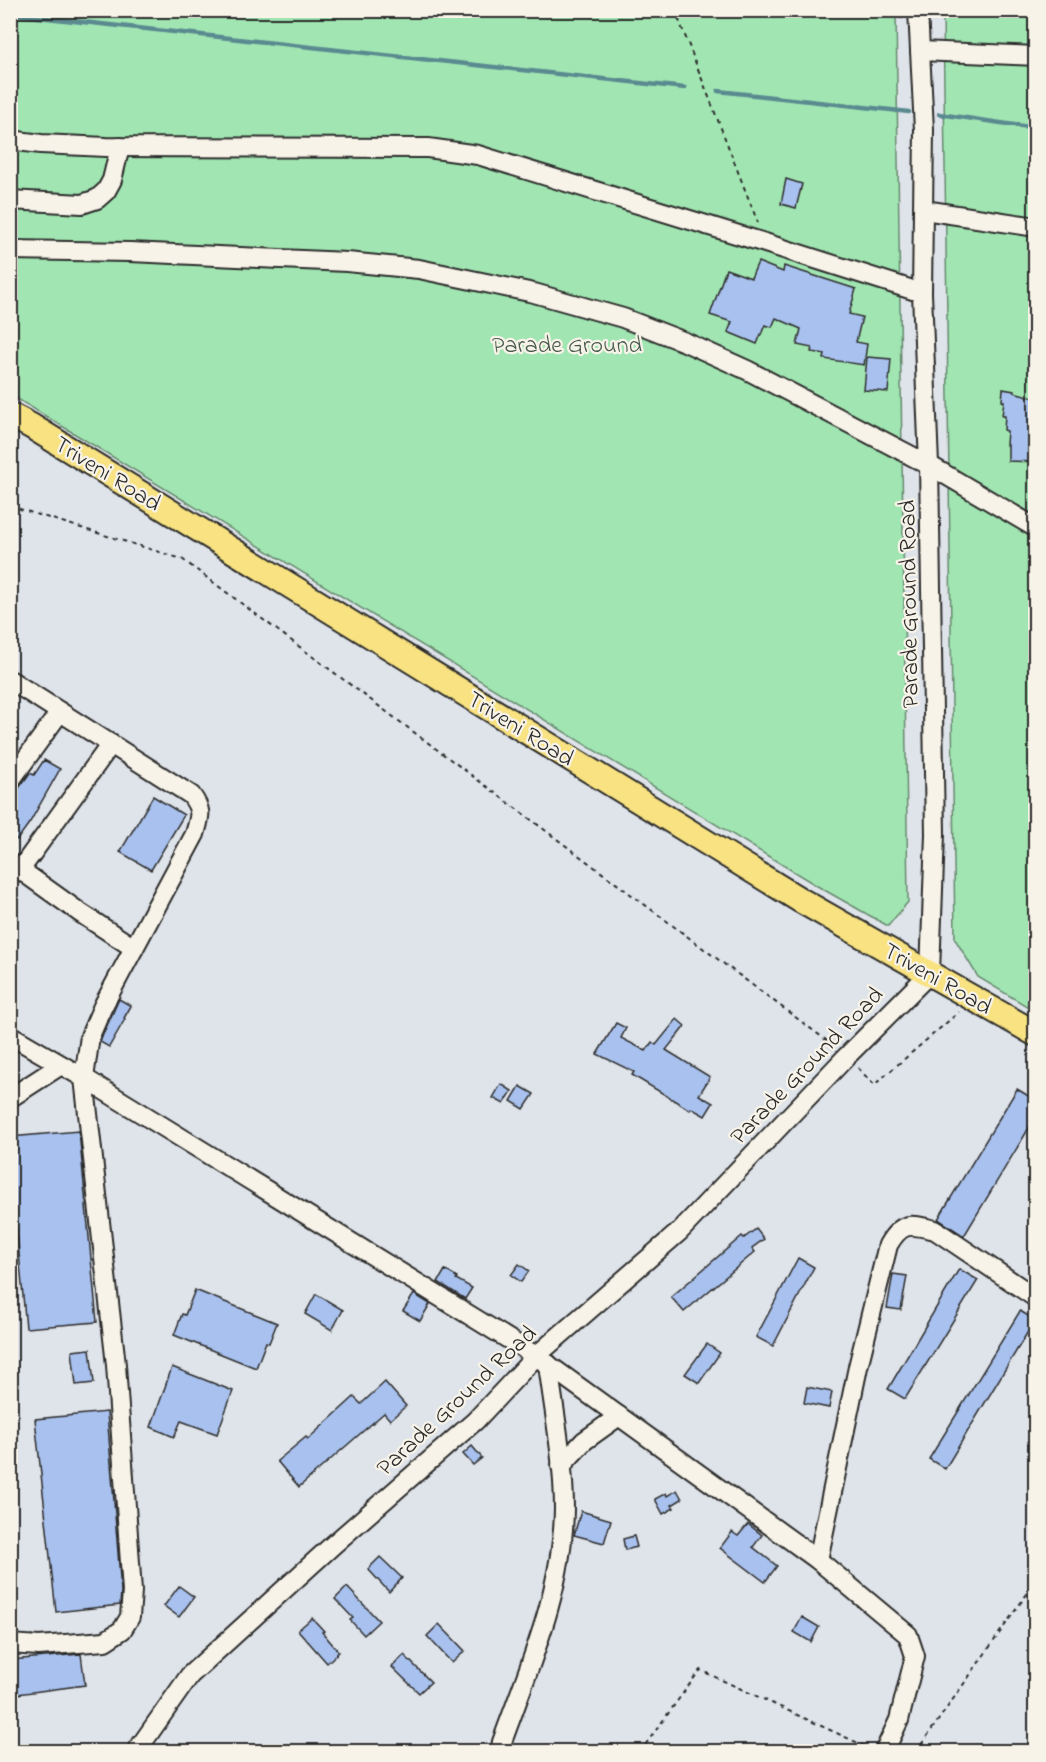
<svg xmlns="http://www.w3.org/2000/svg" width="1046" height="1762" font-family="'Indie Flower',sans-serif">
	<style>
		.green { fill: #a1e6b2; stroke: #66886e; stroke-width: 1.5 }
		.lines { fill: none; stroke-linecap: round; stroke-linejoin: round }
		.stream { stroke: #5a8a90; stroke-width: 4.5 }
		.building { fill: #a8c1ee; stroke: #2b2b2b; stroke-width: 1.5 }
		.minor-casing { stroke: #2b2b2b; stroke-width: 22 }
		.major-casing { stroke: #2b2b2b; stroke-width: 28 }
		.path { stroke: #2b2b2b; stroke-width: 2; stroke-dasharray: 4.5 4.5; stroke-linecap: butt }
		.minor { stroke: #f7f3e8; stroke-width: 18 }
		.major { stroke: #f8e281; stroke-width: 24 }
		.labels { text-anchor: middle; stroke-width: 4.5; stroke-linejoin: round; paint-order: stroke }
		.park-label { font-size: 24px; fill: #485a4d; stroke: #f7f3e8 }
		.street-label { font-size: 24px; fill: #2b2b2b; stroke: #f7f3e8 }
	</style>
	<rect width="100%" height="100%" fill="#dfe4ea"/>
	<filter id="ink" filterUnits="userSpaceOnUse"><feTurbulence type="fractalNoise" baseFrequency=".0167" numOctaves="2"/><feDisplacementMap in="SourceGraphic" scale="12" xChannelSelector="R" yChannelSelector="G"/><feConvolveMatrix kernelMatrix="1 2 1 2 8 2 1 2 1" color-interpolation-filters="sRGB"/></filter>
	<g filter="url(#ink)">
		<!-- green -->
		<g class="green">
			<path d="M10 11H896L908 902 888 926 819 887 11 395Z"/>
			<path d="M943 11H1035V1011L978 977 955 939Z"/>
		</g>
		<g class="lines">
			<!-- stream -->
			<g class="stream">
				<path d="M10 14 685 88"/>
				<path d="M718 91 909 112"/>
				<path d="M939 114 1036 128"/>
			</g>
		</g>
		<!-- building -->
		<g class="building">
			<path d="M786 179 802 184 796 208 781 204Z"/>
			<path d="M758 262 783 272 784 266 856 289 849 314 862 317 856 342 867 344 864 365 824 359 825 354 811 352 812 348 797 345 801 329 776 318 772 327 765 325 757 344 728 332 732 322 710 315 726 269 751 278Z"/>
			<path d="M867 357 891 359 888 392 864 390Z"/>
			<path d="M1003 389 1014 391V392L1035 398V462L1008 461V445H1006L1007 431 1004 430 1005 416H1002L1004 401H1002Z"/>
			<path d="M44 760 60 769 30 822 17 840 10 834V792L19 788 30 773 34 775Z"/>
			<path d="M153 796 184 815 151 870 120 852Z"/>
			<path d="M119 999 131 1006 124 1018 125 1019 109 1047 100 1042 101 1039Z"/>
			<path d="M677 1019 685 1026 666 1050 710 1077 699 1095 713 1103 705 1116 691 1108 690 1110 632 1075 634 1072 597 1054 616 1023 626 1028 621 1038 646 1051 652 1042 656 1045Z"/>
			<path d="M501 1084 512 1091 504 1104 493 1098Z"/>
			<path d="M520 1086 534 1094 524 1109 511 1101Z"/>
			<path d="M1017 1089 1035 1100V1118L964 1236 938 1219Z"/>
			<path d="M79 1131 97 1322 26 1328 10 1157V1137Z"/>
			<path d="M756 1229 764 1239 752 1248 755 1252 684 1312 671 1297 742 1236 744 1238Z"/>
			<path d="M798 1258 814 1267 773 1346 756 1337Z"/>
			<path d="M519 1264 529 1271 521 1282 511 1275Z"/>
			<path d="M959 1269 978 1280 905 1399 888 1389Z"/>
			<path d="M445 1270 457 1277 456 1279 472 1288 465 1299 438 1282Z"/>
			<path d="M893 1274 907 1276 901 1310 887 1308Z"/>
			<path d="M195 1290 277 1323 269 1343 266 1342 256 1368 174 1335 182 1314 185 1315Z"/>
			<path d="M316 1294 343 1310 332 1330 305 1314Z"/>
			<path d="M414 1294 430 1304 420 1321 403 1311Z"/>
			<path d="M1020 1311 1035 1320 945 1469 929 1459Z"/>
			<path d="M707 1344 720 1353 699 1383 685 1374Z"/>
			<path d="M90 1349 94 1383 76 1385 72 1351Z"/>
			<path d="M172 1367 233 1391 217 1434 181 1421 174 1437 151 1427Z"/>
			<path d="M385 1382 406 1406 390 1420 384 1413 299 1487 277 1461 306 1437 308 1439 354 1397 361 1404Z"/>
			<path d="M807 1387 832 1392 829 1408 804 1403Z"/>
			<path d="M107 1412 121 1591 120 1605 56 1612 35 1419Z"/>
			<path d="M472 1446 482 1458 473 1465 463 1454Z"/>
			<path d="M677 1490 682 1499 672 1505 674 1508 663 1514 655 1499 666 1493 667 1496Z"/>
			<path d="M581 1511 611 1520 604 1543 574 1535Z"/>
			<path d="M748 1524 762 1535 753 1547 777 1566 765 1582 720 1548 732 1532 738 1536Z"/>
			<path d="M634 1536 637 1547 625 1550 623 1539Z"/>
			<path d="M380 1557 402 1578 389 1592 368 1569Z"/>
			<path d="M179 1586 194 1597 179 1617 164 1606Z"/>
			<path d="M347 1587 379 1621 364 1635 350 1620 353 1618 335 1599Z"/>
			<path d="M802 1617 819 1627 811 1642 794 1632Z"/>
			<path d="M312 1618 324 1631 322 1632 339 1652 327 1663 298 1630Z"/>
			<path d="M439 1624 465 1651 452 1663 427 1636Z"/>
			<path d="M81 1654 85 1685 10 1695V1660Z"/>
			<path d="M404 1655 431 1682 419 1693 392 1667Z"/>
		</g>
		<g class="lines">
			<!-- minor casing -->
			<g class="minor-casing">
				<g id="minor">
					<path d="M920 51 1036 56"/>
					<path d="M10 140 41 144 106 147 428 148 478 155 765 243 922 293"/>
					<path d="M10 200 82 204 97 199 106 191 112 180 120 147"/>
					<path d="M924 210 1036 227"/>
					<path d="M10 250 130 252 347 262 419 269 534 293 623 318 685 342 747 370 929 465 1036 528"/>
					<path d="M10 680 191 795C203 811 200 816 195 834L103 1006 90 1036 84 1078 116 1365 132 1591 130 1617 122 1630 105 1641 39 1646 10 1644"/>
					<path d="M10 781 60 712"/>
					<path d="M12 864 79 912 134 948"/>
					<path d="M20 870 111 744"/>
					<path d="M10 1035 84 1078 536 1356 818 1560 908 1635 915 1656 899 1720 884 1752"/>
					<path d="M10 1098 61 1065"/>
					<path d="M561 1466 584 1441 619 1416"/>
					<path d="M818 1560 858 1367 888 1245C902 1221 910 1224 935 1230L1036 1298"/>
					<path d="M136 1752 190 1675 334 1544 475 1421 536 1356 679 1232 847 1056 930 973 935 834 929 465 922 293 924 130 918 10"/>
					<path d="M500 1752 502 1742C529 1667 563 1590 564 1509 564 1461 554 1412 548 1364"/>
				</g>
			</g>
			<!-- major casing -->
			<g class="major-casing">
				<path id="major" d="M10 415 31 426 800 900 1036 1034"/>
			</g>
			<!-- path -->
			<g class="path">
				<path d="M675 10 758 223"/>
				<path d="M846 10 903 18"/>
				<path d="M10 506 182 559 834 1046"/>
				<path d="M858 1068 874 1085 959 1012"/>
				<path d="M640 1752 700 1670 869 1748"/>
				<path d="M916 1752 1036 1581"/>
			</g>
			<!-- minor -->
			<use href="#minor" class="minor"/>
			<!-- major -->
			<use href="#major" class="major"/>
		</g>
	</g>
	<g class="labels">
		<!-- park labels -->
		<g class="park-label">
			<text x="567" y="352">Parade Ground</text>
		</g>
		<!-- street labels -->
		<g class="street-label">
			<text transform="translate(108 473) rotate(32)" y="8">Triveni Road</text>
			<text transform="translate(908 604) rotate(-91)" y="8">Parade Ground Road</text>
			<text transform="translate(521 728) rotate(32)" y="8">Triveni Road</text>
			<text transform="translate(938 978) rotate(30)" y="8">Triveni Road</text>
			<text transform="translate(806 1065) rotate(-46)" y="8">Parade Ground Road</text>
			<text transform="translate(456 1400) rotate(-43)" y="8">Parade Ground Road</text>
		</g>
	</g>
	<!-- margin -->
	<rect width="1046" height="1762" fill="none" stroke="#f7f3e8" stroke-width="36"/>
	<rect x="18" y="18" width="1010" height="1726" fill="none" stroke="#2b2b2b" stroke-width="2" filter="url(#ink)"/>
</svg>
